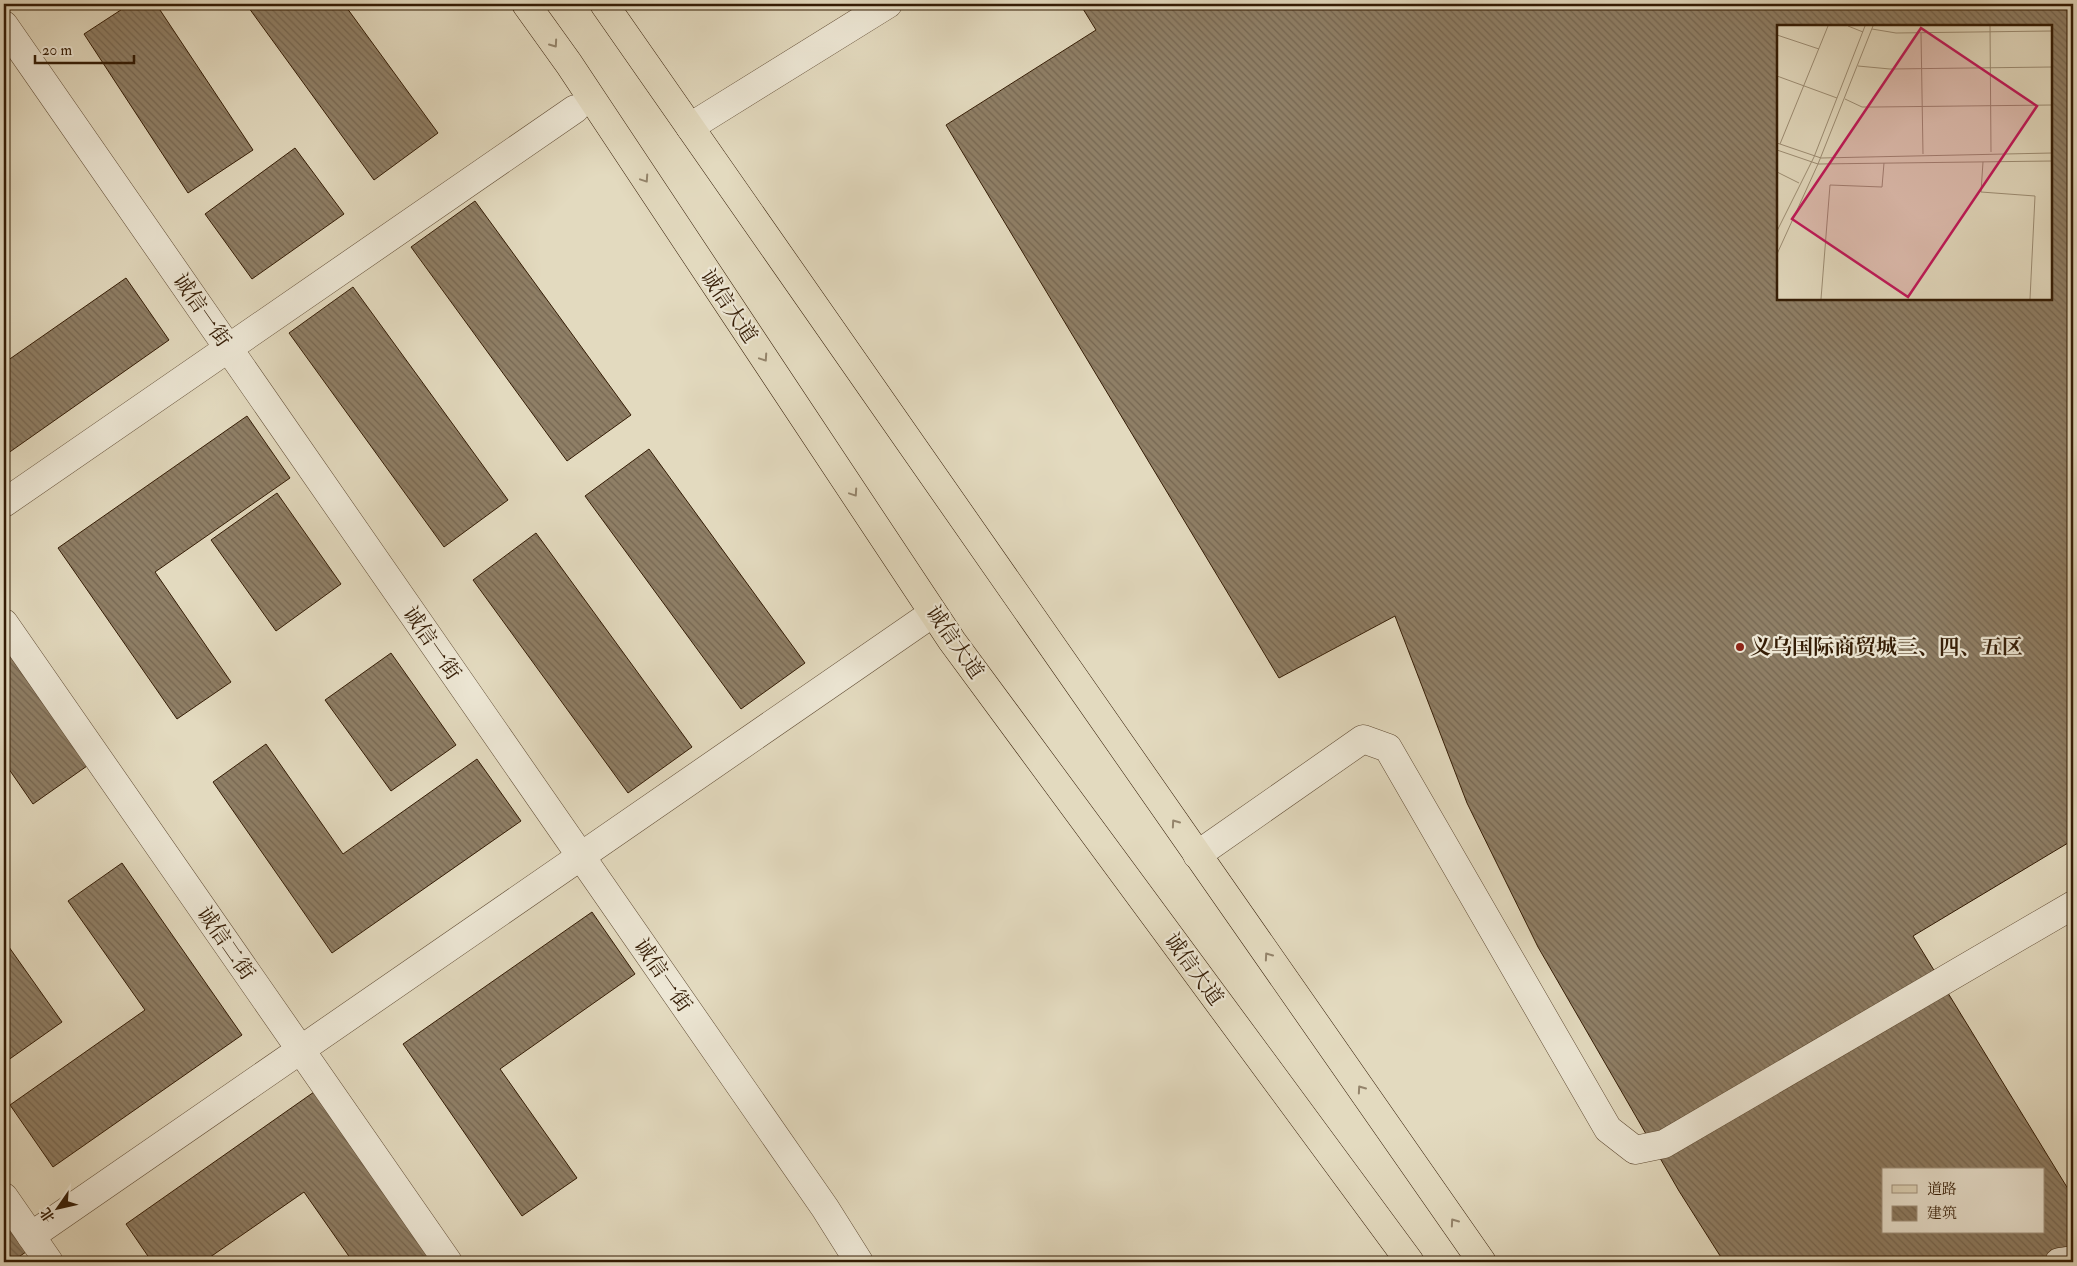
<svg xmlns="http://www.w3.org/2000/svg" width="2077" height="1266" font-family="'IM FELL Double Pica','Noto Serif SC',serif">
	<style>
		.building { fill: url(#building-back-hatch); stroke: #341c05; fill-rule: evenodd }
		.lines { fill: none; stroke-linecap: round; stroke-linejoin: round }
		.minor-casing { stroke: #604c34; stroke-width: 29 }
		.secondary-casing { stroke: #341c05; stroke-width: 29 }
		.primary-casing { stroke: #341c05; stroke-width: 29 }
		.minor { stroke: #ede7d5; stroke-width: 28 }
		.secondary { stroke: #ede7d5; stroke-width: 28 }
		.primary { stroke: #e3dabf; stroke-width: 28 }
		.oneway { stroke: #94846b }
		.poi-dot { fill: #8f2418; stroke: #ede7d5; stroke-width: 2 }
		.labels { text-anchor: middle; stroke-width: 4.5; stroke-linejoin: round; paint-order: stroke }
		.street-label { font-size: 21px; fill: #341c05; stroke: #ede7d5 }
		.poi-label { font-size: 21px; font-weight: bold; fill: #341c05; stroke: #ede7d5; text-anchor: start }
		.inset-road { fill: none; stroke: #9d8e75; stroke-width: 1 }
		.view { fill: #c2185b; fill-opacity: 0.15; stroke: #c2185b; stroke-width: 2.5 }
		.inset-edge { fill: none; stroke: #341c05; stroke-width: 2.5 }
	</style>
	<defs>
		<pattern id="building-back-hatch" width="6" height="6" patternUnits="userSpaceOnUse" patternTransform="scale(1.25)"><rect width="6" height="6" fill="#8f7f66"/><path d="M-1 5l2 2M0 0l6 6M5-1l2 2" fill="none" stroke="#766752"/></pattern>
	</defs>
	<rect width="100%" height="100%" fill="#e3dabf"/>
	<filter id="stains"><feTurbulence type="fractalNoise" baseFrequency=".004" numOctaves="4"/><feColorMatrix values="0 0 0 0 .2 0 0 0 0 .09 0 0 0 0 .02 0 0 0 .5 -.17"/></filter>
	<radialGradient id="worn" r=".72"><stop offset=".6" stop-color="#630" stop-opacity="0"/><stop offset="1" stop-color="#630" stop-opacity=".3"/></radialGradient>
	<!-- building -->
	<g class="building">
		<path d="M130 4H156L253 150 188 193 84 34Z"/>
		<path d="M246 4H344L438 133 374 180Z"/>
		<path d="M1080 4H2073V840L1913 936 2073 1197V1262H1724L1679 1191 1538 947 1467 803 1395 616 1279 678 946 125 1096 30ZM1778 26H2051V299H1778ZM1883 1170H2043V1232H1883Z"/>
		<path d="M295 148 344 214 252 279 205 214Z"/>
		<path d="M475 201 631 415 567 461 411 247Z"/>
		<path d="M126 278 169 340 4 456V363Z"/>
		<path d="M353 287 508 500 444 547 289 333Z"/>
		<path d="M247 416 290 478 155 572 231 682 177 719 58 548Z"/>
		<path d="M649 449 805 663 741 709 585 496Z"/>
		<path d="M277 493 341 584 276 631 211 540Z"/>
		<path d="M536 533 692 747 628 793 473 580Z"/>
		<path d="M4 647 87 766 33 804 4 762Z"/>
		<path d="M391 653 456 745 391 791 325 700Z"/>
		<path d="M266 744 343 854 477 759 521 821 332 953 213 782Z"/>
		<path d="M122 863 242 1035 53 1167 10 1105 145 1010 68 901Z"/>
		<path d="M592 912 635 974 500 1069 577 1178 522 1216 403 1044Z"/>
		<path d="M4 940 62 1022 4 1063Z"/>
		<path d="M314 1092 434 1262H353L304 1192 203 1262H152L126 1224Z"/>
		<path d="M4 1213 29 1250 11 1262H4Z"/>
	</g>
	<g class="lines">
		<!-- minor casing -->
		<g class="minor-casing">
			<g id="minor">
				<path d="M4 25 825 1208 859 1262"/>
				<path d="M690 127 888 4"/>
				<path d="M4 503 575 109"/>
				<path d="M4 623 448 1262"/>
				<path d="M1197 855 1363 739 1388 748 1608 1129 1635 1150 1664 1144 2073 905"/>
				<path d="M4 1197 49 1262"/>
				<path d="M31 1236 933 613"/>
			</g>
		</g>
		<!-- secondary casing -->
		<g class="secondary-casing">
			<path id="secondary" d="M2059 1262 2073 1260"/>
		</g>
		<!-- primary casing -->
		<g class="primary-casing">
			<g id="primary">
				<path d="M526 4 569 64 952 641 1410 1262"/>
				<path d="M604 4 1482 1262"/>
			</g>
		</g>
		<!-- minor -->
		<use href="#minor" class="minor"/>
		<!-- secondary -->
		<use href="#secondary" class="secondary"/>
		<!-- primary -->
		<use href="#primary" class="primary"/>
	</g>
	<!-- one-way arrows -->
	<defs><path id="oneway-chevron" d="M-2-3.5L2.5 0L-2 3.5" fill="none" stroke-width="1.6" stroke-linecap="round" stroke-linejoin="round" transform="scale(1.25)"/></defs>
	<g class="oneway">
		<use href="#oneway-chevron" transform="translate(554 44) rotate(55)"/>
		<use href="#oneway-chevron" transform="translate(645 179) rotate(56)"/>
		<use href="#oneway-chevron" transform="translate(764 358) rotate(56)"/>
		<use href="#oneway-chevron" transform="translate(854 493) rotate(56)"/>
		<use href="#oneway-chevron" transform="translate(1175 823) rotate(-125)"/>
		<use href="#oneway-chevron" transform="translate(1268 956) rotate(-125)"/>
		<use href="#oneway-chevron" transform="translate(1361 1089) rotate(-125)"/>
		<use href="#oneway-chevron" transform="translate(1454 1222) rotate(-125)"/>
	</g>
	<!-- markers -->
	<circle class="poi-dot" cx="1740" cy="647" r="5"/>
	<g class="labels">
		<!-- street labels -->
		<g class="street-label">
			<text transform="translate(729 306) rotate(56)" y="7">诚信大道</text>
			<text transform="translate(202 310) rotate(55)" y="7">诚信一街</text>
			<text transform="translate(955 642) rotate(55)" y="7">诚信大道</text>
			<text transform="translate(432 643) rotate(55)" y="7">诚信一街</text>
			<text transform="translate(226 943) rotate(55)" y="7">诚信二街</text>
			<text transform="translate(1194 969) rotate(54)" y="7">诚信大道</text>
			<text transform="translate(663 975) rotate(55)" y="7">诚信一街</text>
		</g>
		<!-- poi labels -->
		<g class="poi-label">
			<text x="1750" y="654">义乌国际商贸城三、四、五区</text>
		</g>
	</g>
	<!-- overview -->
	<g transform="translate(1777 25)">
		<rect width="275" height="275" fill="#e3dabf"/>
		<path class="inset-road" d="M71 1 86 7M213 1 214 127M95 4 119 8 275 6M144 8 146 129M0 10 42 24M81 41 113 44 275 42M0 51 60 73M68 74 85 82H98L275 80M0 118 44 133 275 128M3 119 51 1M0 125 41 139 275 136M206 137 204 167 258 171 253 274M0 147 22 158M0 206 37 132 88 1M0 229 41 139 96 1M44 274 53 160 105 162 107 138"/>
		<path class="view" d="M144 3 260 81 131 272 15 194Z"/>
		<rect width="275" height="275" class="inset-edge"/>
	</g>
	<!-- margin -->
	<rect width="2077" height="1266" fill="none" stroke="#e3dabf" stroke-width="20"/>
	<rect x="5" y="5" width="2067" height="1256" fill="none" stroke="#341c05" stroke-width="2.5"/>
	<rect x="10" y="10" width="2057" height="1246" fill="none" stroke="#341c05"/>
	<!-- legend -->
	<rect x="1882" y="1168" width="162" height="65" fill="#ede7d5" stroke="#a39682"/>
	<rect x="1892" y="1185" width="25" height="8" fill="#e3dabf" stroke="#a39682"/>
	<text x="1927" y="1194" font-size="15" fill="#341c05">道路</text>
	<rect x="1892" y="1206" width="25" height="15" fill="url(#building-back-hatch)" stroke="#a39682"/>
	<text x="1927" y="1218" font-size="15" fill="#341c05">建筑</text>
	<!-- north arrow -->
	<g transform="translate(58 1208) rotate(236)" stroke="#ede7d5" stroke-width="4" paint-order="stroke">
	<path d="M0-4L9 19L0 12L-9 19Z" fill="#341c05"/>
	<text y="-8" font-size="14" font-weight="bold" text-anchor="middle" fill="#341c05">北</text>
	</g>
	<!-- scale -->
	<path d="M35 55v8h99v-8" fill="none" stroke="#341c05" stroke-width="2.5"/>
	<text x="42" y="55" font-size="15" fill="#341c05" stroke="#ede7d5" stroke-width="4" paint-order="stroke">20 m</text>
	<rect width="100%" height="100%" filter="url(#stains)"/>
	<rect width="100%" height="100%" fill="url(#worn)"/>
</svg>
